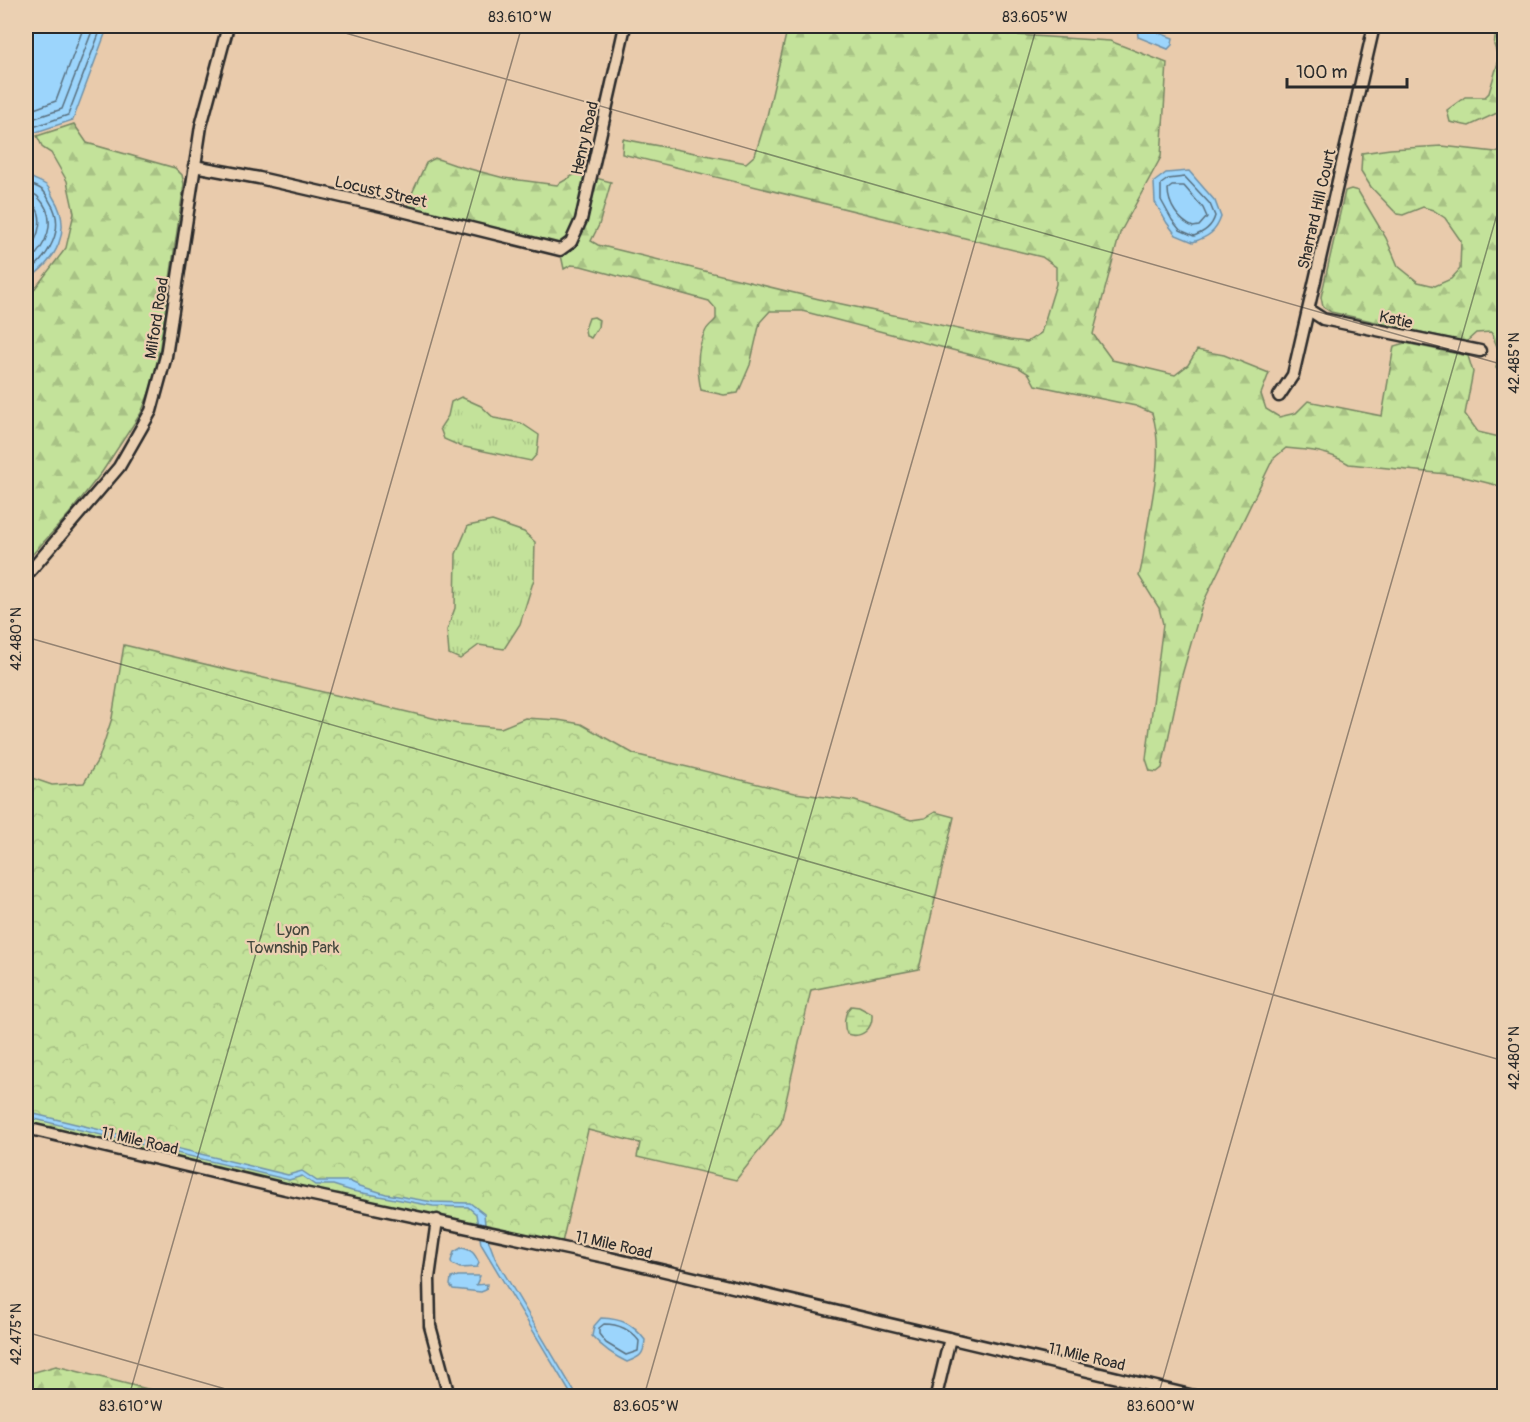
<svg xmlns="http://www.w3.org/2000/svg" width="1530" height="1422" font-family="Pangolin,sans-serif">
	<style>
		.grass { fill: url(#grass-tufts); stroke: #778662; stroke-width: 1.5 }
		.forest { fill: url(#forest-firs); stroke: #778662; stroke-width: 1.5 }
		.wetland { fill: url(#wetland-marsh); stroke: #778662; stroke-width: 1.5 }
		.park { fill: url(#park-crowns); stroke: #778662; stroke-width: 1.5 }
		.water { fill: #9cd5fc; stroke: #6f91a8; stroke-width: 1.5 }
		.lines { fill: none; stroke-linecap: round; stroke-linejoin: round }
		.shore { stroke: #586f7f; stroke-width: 1.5 }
		.stream { stroke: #6f91a8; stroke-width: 2 }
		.minor-casing { stroke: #2b2b2b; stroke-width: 15 }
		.minor { stroke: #ebd0b2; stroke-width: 10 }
		.ticks { fill: none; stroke: #2b2b2b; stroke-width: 1.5; stroke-opacity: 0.45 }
		.labels { text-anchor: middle; stroke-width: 4.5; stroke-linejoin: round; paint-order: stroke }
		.street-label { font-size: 16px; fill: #2b2b2b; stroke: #ebd0b2 }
		.park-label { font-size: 16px; fill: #42463c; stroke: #ebd0b2 }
		.neatline { fill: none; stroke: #2b2b2b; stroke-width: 2 }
		.ticks-label { font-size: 15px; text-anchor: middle; fill: #2b2b2b }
	</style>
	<defs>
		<pattern id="grass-tufts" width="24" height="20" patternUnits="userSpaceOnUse" patternTransform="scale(1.5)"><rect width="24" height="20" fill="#c3e29a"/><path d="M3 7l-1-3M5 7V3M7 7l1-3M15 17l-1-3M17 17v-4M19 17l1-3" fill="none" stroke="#a8c285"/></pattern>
		<pattern id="forest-firs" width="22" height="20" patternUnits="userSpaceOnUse" patternTransform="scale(1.5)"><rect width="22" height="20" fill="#c3e29a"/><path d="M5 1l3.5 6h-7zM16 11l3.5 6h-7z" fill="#a8c285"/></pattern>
		<pattern id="wetland-marsh" width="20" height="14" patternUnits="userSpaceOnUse" patternTransform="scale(1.5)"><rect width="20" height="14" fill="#c3e29a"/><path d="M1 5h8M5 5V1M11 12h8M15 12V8" fill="none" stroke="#a8c285"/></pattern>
		<pattern id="park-crowns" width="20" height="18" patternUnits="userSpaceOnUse" patternTransform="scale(1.5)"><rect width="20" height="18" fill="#c3e29a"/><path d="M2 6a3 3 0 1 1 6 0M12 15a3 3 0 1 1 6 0" fill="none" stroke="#a8c285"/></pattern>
	</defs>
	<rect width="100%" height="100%" fill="#e9cbac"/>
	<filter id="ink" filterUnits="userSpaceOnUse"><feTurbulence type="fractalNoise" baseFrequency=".0167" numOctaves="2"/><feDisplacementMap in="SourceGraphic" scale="12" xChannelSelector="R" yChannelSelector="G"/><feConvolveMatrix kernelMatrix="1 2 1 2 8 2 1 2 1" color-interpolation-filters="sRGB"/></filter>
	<g filter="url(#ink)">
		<!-- grass -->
		<g class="grass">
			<path d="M594 317 599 320 598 327 591 338 586 336 585 329 589 318Z"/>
			<path d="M461 397 481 406 494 418 521 423 539 435 537 454 531 461 460 446 444 439 440 428 448 416 451 402Z"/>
			<path d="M492 521 524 532 535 542 534 579 520 624 504 649 479 645 460 659 449 654 447 630 455 608 456 554 468 526Z"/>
		</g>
		<!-- forest -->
		<g class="forest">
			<path d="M788 26H962L987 33 1110 41 1167 63 1161 157 1120 233 1093 334 1112 360 1175 375 1188 365 1197 350 1224 355 1269 373 1261 394 1266 409 1279 417 1296 413 1308 401 1382 416 1394 346 1405 343 1468 356 1473 372 1465 414 1478 432 1504 438V487L1456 475 1349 464C1327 451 1311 450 1286 448L1273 459 1202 605 1180 682 1162 768 1157 772 1150 771 1146 759 1163 624 1159 608 1139 576C1144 560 1144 546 1147 530 1153 493 1164 450 1152 413L1136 406 1035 385 1029 374 1018 367 802 311H770L760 322 750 365 738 393 724 395 701 390C697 371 696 348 706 330 708 326 713 323 716 319V309L709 301 581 266 571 265 564 269 560 250 406 212 409 200 426 163 435 158 455 165 504 178 557 185 577 173 611 182 599 225 591 241 598 245 823 300 1010 340 1027 342 1041 333 1056 284V267L1042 257 622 154 623 139 746 163 755 155 767 116Z"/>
			<path d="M1497 26H1504V113H1497L1469 126 1450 122 1447 110 1465 97H1485L1489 93 1499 59 1494 45Z"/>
			<path d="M74 124 87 143 175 168 182 175 184 184 159 353 151 388 141 413 102 472 69 514 30 557 26 558V294L33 291 66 248 74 213 67 181 51 153 43 148 37 136Z"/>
			<path d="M1442 146 1504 153V377L1496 368 1499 351 1491 332 1476 333 1466 342 1331 312 1323 307 1321 297 1345 191 1351 189 1358 191 1386 238 1398 266 1418 282 1435 286 1451 279 1460 269 1461 241 1445 218 1433 210 1423 207 1403 215 1397 214 1371 187 1361 171 1362 153 1390 149Z"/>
			<path d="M56 1366 175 1396H26V1372L31 1373Z"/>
		</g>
		<!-- wetland -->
		<path class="wetland" d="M851 1006 859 1007 872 1014C873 1029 862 1039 847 1034 843 1025 844 1013 851 1006Z"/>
		<!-- park -->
		<path class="park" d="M124 645 458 724 501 728 525 718 558 720 581 724 634 754 795 793 855 801 911 820 925 818 935 812 954 817 919 969 811 990 781 1123 736 1180 637 1157 640 1143 588 1130 561 1247 26 1127V776L52 785 84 783 99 758 112 718Z"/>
		<!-- water -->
		<g class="water">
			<path d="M26 26H108L73 120 36 132 26 131Z"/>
			<path d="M1137 26H1155L1159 33 1173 38 1172 45 1168 49 1138 37Z"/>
			<path d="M1189 171 1215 201 1221 217C1216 232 1208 237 1193 242L1176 235 1167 223 1155 202 1154 182 1166 173Z"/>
			<path d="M26 173C31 180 39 180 46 185 49 187 51 193 53 197 74 230 56 261 26 281Z"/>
			<path d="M26 1112 288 1175 302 1171 317 1181H349L360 1186 386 1194 433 1202 470 1203 484 1214 486 1234 495 1258 577 1396H572L481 1244 476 1214 468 1207 433 1206 352 1191 333 1185H315L302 1176 289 1180 26 1117Z"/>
			<path d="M461 1248C472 1249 475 1254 479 1263L477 1267 460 1268 452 1264 451 1261 454 1252Z"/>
			<path d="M458 1276H480L476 1285 487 1284 486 1290 481 1292 453 1289 450 1285 451 1278Z"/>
			<path d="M601 1318C622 1319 632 1323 645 1340 644 1355 640 1357 627 1362 612 1355 603 1348 592 1336L594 1326Z"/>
		</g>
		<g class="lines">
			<!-- shore -->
			<g class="shore">
				<path d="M26 109H34L56 101 84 26"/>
				<path d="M26 118H35L62 109 94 26"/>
				<path d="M26 125 36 126 68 115 102 26"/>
				<path d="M1185 177 1210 204 1215 216C1212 227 1204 232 1194 236L1180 230 1172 220 1161 200V184L1168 179Z"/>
				<path d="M26 182C30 185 38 186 42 190 46 192 48 199 50 202 67 228 48 258 26 274"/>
				<path d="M1172 186H1184L1203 208 1207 217 1199 226 1193 227C1179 221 1168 205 1168 189Z"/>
				<path d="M26 191C29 193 36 194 38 197 60 220 46 247 26 265"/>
				<path d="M26 201C49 210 39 239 26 253"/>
				<path d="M604 1324C619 1324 630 1329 639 1341L638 1351 626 1355 606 1343 599 1334V1328Z"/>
			</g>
			<!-- stream -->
			<path class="stream" d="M26 150 27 129"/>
			<!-- minor casing -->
			<g class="minor-casing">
				<g id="minor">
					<path d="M194 166 259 178 382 206 560 250 571 242 581 220 625 26"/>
					<path d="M1309 310 1323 319 1480 351"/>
					<path d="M1279 396 1293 375 1374 26"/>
					<path d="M26 576 119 467 151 411 166 356 201 126 228 26"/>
					<path d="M26 1128 285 1189 610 1258 1194 1396"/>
					<path d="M437 1220 429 1278 430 1326 449 1396"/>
					<path d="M936 1396 950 1338"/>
				</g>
			</g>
			<!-- minor -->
			<use href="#minor" class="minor"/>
		</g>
	</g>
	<!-- ticks -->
	<path class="ticks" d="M321 26 1504 365M26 637 1504 1061M26 1332 250 1396M129 1396 522 26M644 1396 1037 26M1158 1396 1504 190"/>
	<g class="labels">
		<!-- street labels -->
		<g class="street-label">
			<text transform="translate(584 138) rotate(-77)" y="6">Henry Road</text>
			<text transform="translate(381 191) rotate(13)" y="6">Locust Street</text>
			<text transform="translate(1316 209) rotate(-77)" y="6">Sharrard Hill Court</text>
			<text transform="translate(156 318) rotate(-81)" y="6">Milford Road</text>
			<text transform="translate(1396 319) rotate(12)" y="6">Katie</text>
			<text transform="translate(140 1140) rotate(13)" y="6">11 Mile Road</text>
			<text transform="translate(614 1244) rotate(13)" y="6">11 Mile Road</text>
			<text transform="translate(1087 1356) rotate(13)" y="6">11 Mile Road</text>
		</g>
		<!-- park labels -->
		<g class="park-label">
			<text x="293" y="935">Lyon<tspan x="293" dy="18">Township Park</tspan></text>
		</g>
	</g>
	<!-- margin -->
	<rect width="1530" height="1422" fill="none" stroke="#ebd0b2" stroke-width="66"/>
	<!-- scale -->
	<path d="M1287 78v9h120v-9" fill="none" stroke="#2b2b2b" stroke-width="3"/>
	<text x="1296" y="78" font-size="18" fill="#2b2b2b" stroke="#ebd0b2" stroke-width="4.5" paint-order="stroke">100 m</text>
	<rect x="33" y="33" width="1464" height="1356" class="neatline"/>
	<g class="ticks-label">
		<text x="520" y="22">83.610°W</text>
		<text x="1035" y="22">83.605°W</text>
		<text transform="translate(1514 363) rotate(-90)" y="5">42.485°N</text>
		<text transform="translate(16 639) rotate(-90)" y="5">42.480°N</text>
		<text transform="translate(1514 1058) rotate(-90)" y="5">42.480°N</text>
		<text transform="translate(16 1334) rotate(-90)" y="5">42.475°N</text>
		<text x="131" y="1411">83.610°W</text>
		<text x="646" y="1411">83.605°W</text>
		<text x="1161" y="1411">83.600°W</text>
	</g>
</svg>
